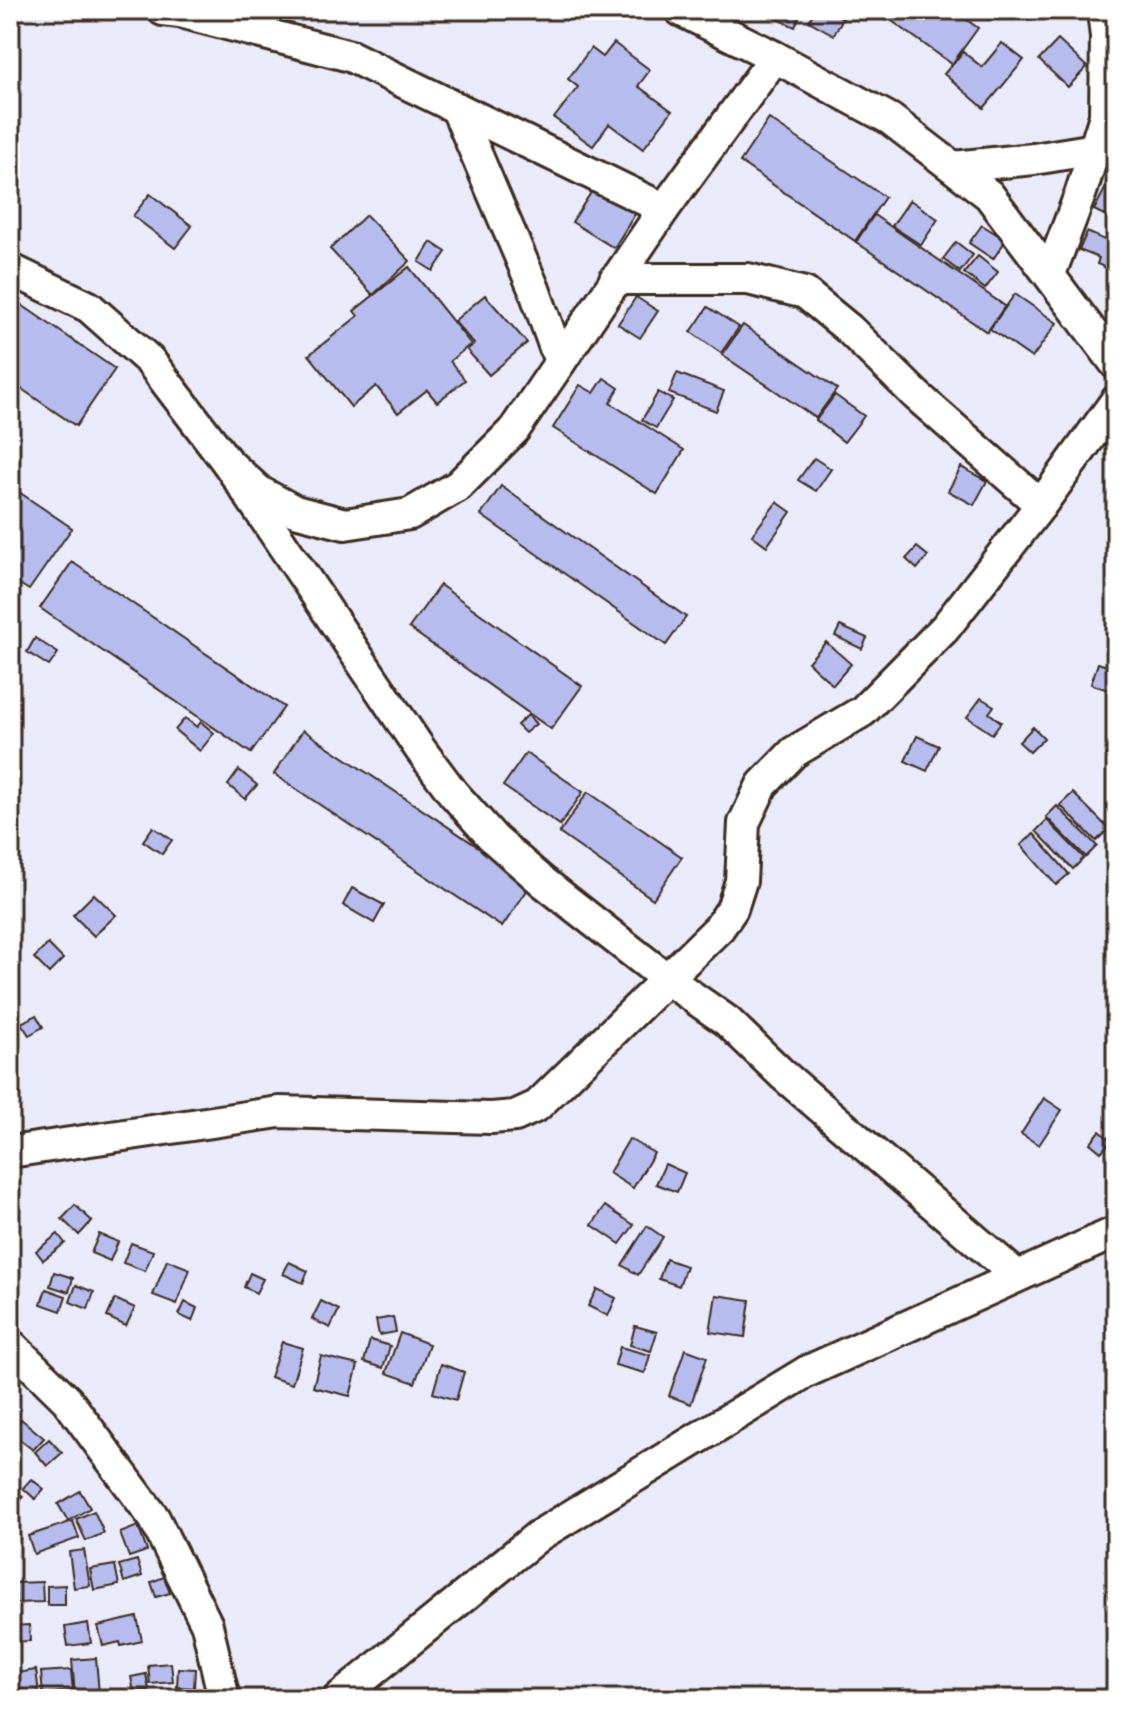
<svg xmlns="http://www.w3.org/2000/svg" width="1126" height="1709" font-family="Dekko,sans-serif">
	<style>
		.building { fill: #b6bcee; stroke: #3b2a1e; stroke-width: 2 }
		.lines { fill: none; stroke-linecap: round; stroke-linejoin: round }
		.minor-casing { stroke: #3b2a1e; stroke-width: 36 }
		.minor { stroke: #fff; stroke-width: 30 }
	</style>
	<rect width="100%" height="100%" fill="#e9ebfa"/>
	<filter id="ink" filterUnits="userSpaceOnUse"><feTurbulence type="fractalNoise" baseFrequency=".0125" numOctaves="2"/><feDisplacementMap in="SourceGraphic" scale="16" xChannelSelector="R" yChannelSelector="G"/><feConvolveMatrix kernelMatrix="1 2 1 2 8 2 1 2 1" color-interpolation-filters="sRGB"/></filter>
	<g filter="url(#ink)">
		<!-- building -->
		<g class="building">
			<path d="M776 10H790L800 15 795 27 773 17Z"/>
			<path d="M815 10H828L843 18 834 35 809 21Z"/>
			<path d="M900 10H953L978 28 952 64 892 21Z"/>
			<path d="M1058 40 1087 67 1068 87 1039 60Z"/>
			<path d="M614 43 650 70 638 86 672 111 643 149 609 124 593 146 554 118 578 87 568 79 591 48 603 57Z"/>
			<path d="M1002 43 1024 60 984 108 944 74 963 52 982 67Z"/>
			<path d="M769 119 885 197 855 241 740 162Z"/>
			<path d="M1106 187 1116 192V221L1094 210Z"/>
			<path d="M594 188 635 214 614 248 572 222Z"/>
			<path d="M150 194 192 226 175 248 133 216Z"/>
			<path d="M910 200 938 219 921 245 892 226Z"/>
			<path d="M366 215 410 261 373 295 330 249Z"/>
			<path d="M874 215 1005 306 987 332 856 242Z"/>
			<path d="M982 225 1006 240 993 259 969 243Z"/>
			<path d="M1087 232 1116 245V272L1097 264 1099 258 1079 250Z"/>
			<path d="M431 242 446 252 433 271 419 262Z"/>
			<path d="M956 242 973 255 960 272 943 259Z"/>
			<path d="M978 256 998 272 985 289 964 273Z"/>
			<path d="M409 267 471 344 450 361 465 380 437 402 427 390 398 413 376 386 351 407 309 355 358 316 354 311Z"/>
			<path d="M1015 294 1057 323 1032 358 990 329Z"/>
			<path d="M485 295 527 343 489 375 467 350 474 344 454 321Z"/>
			<path d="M10 297 115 369 76 426 10 381Z"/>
			<path d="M636 297 658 311 640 338 618 324Z"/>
			<path d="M708 307 739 327 721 353 691 332Z"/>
			<path d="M743 325 837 389 816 418 722 355Z"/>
			<path d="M677 373 724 391 716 411 669 393Z"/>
			<path d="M604 378 619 388 610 403 684 450 657 494 553 428 580 385 594 393Z"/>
			<path d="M658 392 673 400 656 428 642 420Z"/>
			<path d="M835 395 864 416 844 442 816 420Z"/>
			<path d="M814 458 831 469 816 491 798 480Z"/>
			<path d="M961 467 987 481 974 505 948 491Z"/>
			<path d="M10 486 72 528 29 590 10 578Z"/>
			<path d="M501 486 686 617 666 645 481 515Z"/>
			<path d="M777 502 791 512 767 546 752 535Z"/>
			<path d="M917 547 928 556 917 569 906 559Z"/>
			<path d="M72 562 284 707 251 753 40 608Z"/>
			<path d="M440 585 582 686 551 729 409 628Z"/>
			<path d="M840 626 867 638 862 649 835 636Z"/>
			<path d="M35 638 58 653 49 666 27 652Z"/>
			<path d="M826 642 851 664 833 685 808 662Z"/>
			<path d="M1098 663 1116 669V693L1091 684Z"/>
			<path d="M981 698 994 706 989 713 1001 722 992 734 967 717Z"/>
			<path d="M528 715 536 724 525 733 517 725Z"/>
			<path d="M185 718 197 727 201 722 214 733 200 751 175 730Z"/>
			<path d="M1033 727 1044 738 1030 752 1019 742Z"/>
			<path d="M303 730 532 883 502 927 274 774Z"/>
			<path d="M917 736 939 746 927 771 905 761Z"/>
			<path d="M526 753 583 792 560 825 503 786Z"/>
			<path d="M239 770 257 785 245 799 228 785Z"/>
			<path d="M588 792 682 857 653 899 559 833Z"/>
			<path d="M1073 793 1109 829 1096 841 1060 805Z"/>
			<path d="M1057 806 1097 846 1086 857 1046 817Z"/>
			<path d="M1047 820 1084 858 1073 869 1036 831Z"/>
			<path d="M153 827 172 840 162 854 143 841Z"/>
			<path d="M1034 834 1069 874 1056 885 1021 845Z"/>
			<path d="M352 888 384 905 374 923 343 905Z"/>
			<path d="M94 894 116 915 94 936 73 915Z"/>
			<path d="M48 944 63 959 49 973 34 958Z"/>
			<path d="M36 1015 43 1027 29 1035 21 1023Z"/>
			<path d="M1044 1098 1062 1110 1039 1145 1021 1134Z"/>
			<path d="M1100 1131 1111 1141 1101 1152 1090 1143Z"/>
			<path d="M629 1139 654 1153 633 1188 609 1173Z"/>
			<path d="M665 1164 685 1173 677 1192 656 1184Z"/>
			<path d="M75 1205 92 1221 79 1235 62 1219Z"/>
			<path d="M605 1206 634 1225 620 1244 592 1225Z"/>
			<path d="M647 1226 663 1237 638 1275 622 1265Z"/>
			<path d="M58 1234 65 1243 43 1260 36 1251Z"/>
			<path d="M99 1234 118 1242 110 1261 91 1253Z"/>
			<path d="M131 1243 153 1251 145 1271 123 1263Z"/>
			<path d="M666 1259 686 1266 679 1286 659 1279Z"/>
			<path d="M167 1260 190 1269 177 1304 153 1295Z"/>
			<path d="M289 1262 308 1271 303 1283 283 1274Z"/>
			<path d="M54 1272 73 1278 69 1292 50 1286Z"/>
			<path d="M250 1273 263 1279 256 1293 244 1287Z"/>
			<path d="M76 1285 94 1292 88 1309 70 1302Z"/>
			<path d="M46 1289 66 1296 61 1311 41 1304Z"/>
			<path d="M597 1289 616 1298 608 1316 588 1306Z"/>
			<path d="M716 1295 750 1300 745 1337 710 1332Z"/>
			<path d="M115 1299 135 1308 126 1326 107 1317Z"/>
			<path d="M321 1301 339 1310 330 1328 312 1319Z"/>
			<path d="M185 1302 197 1308 192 1321 179 1315Z"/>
			<path d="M393 1317 396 1332 379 1335 376 1320Z"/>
			<path d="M635 1326 657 1332 651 1351 630 1345Z"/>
			<path d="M400 1333 429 1344 415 1383 386 1373Z"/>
			<path d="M370 1340 390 1346 383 1368 364 1362Z"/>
			<path d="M282 1342 303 1348 292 1384 270 1377Z"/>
			<path d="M620 1347 650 1355 645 1373 615 1365Z"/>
			<path d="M685 1349 707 1357 691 1404 669 1396Z"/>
			<path d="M321 1356 358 1365 350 1396 313 1387Z"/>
			<path d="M441 1364 464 1372 456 1400 433 1393Z"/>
			<path d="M21 1419 44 1438 33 1450 10 1432Z"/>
			<path d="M49 1439 62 1453 47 1466 35 1452Z"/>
			<path d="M31 1479 44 1489 35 1499 23 1488Z"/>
			<path d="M10 1490 23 1496 14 1516 10 1514Z"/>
			<path d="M80 1491 90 1508 68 1521 58 1504Z"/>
			<path d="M94 1511 104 1533 86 1541 76 1519Z"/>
			<path d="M73 1521 79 1538 34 1554 28 1536Z"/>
			<path d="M138 1526 147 1551 129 1557 120 1533Z"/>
			<path d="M84 1550 90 1586 74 1588 69 1552Z"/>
			<path d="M137 1560 142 1576 124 1582 119 1565Z"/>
			<path d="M115 1565 119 1585 94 1590 90 1569Z"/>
			<path d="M164 1577 170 1593 156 1597 151 1582Z"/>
			<path d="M42 1582 43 1602 16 1603 15 1583Z"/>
			<path d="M65 1585V1605H47V1586Z"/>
			<path d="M137 1617 142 1641 121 1646 120 1642 103 1646 98 1626Z"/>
			<path d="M88 1623 91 1643 68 1646 65 1627Z"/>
			<path d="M29 1625 30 1641 10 1642V1626Z"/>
			<path d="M96 1658 99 1694 75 1696 72 1660Z"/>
			<path d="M171 1663 173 1682 150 1684 148 1665Z"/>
			<path d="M178 1668 195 1669 194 1688 177 1687Z"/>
			<path d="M36 1670 39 1693 33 1694V1697L10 1699V1674Z"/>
			<path d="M71 1670 73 1691 43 1694 41 1672Z"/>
			<path d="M146 1674 149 1690 134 1692 131 1677Z"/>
		</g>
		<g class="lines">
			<!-- minor casing -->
			<g class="minor-casing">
				<g id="minor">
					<path d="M163 10 180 12 350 56 664 209"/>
					<path d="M680 10 775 57 890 119 989 195 1116 364"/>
					<path d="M457 109 534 289 560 362"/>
					<path d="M953 167 1034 159 1095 149"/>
					<path d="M10 269 89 307 150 361 227 462 260 492 295 511 345 524 410 514 458 486 514 430 664 209 775 57"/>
					<path d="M1050 274 1081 192 1105 116 1106 37 1103 10"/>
					<path d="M615 279H748L805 293 849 329 916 395 1041 505"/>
					<path d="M227 462 420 749 453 793 494 839 542 881 667 979 727 1021 782 1074 1017 1276"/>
					<path d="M10 1152 279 1112 491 1118 515 1116 537 1106 719 928 732 909 741 881 744 823 762 785 794 752 863 711 945 628 1041 505 1116 401"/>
					<path d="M10 1344 67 1400 154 1518 207 1625 224 1699"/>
					<path d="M338 1699 538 1536 806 1372 1116 1232"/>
				</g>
			</g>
			<!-- minor -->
			<use href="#minor" class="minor"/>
		</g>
	</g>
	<!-- margin -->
	<rect width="1126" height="1709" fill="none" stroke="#fff" stroke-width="40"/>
	<rect x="20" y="20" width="1086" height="1669" fill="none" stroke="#3b2a1e" stroke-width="3" filter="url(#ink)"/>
</svg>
